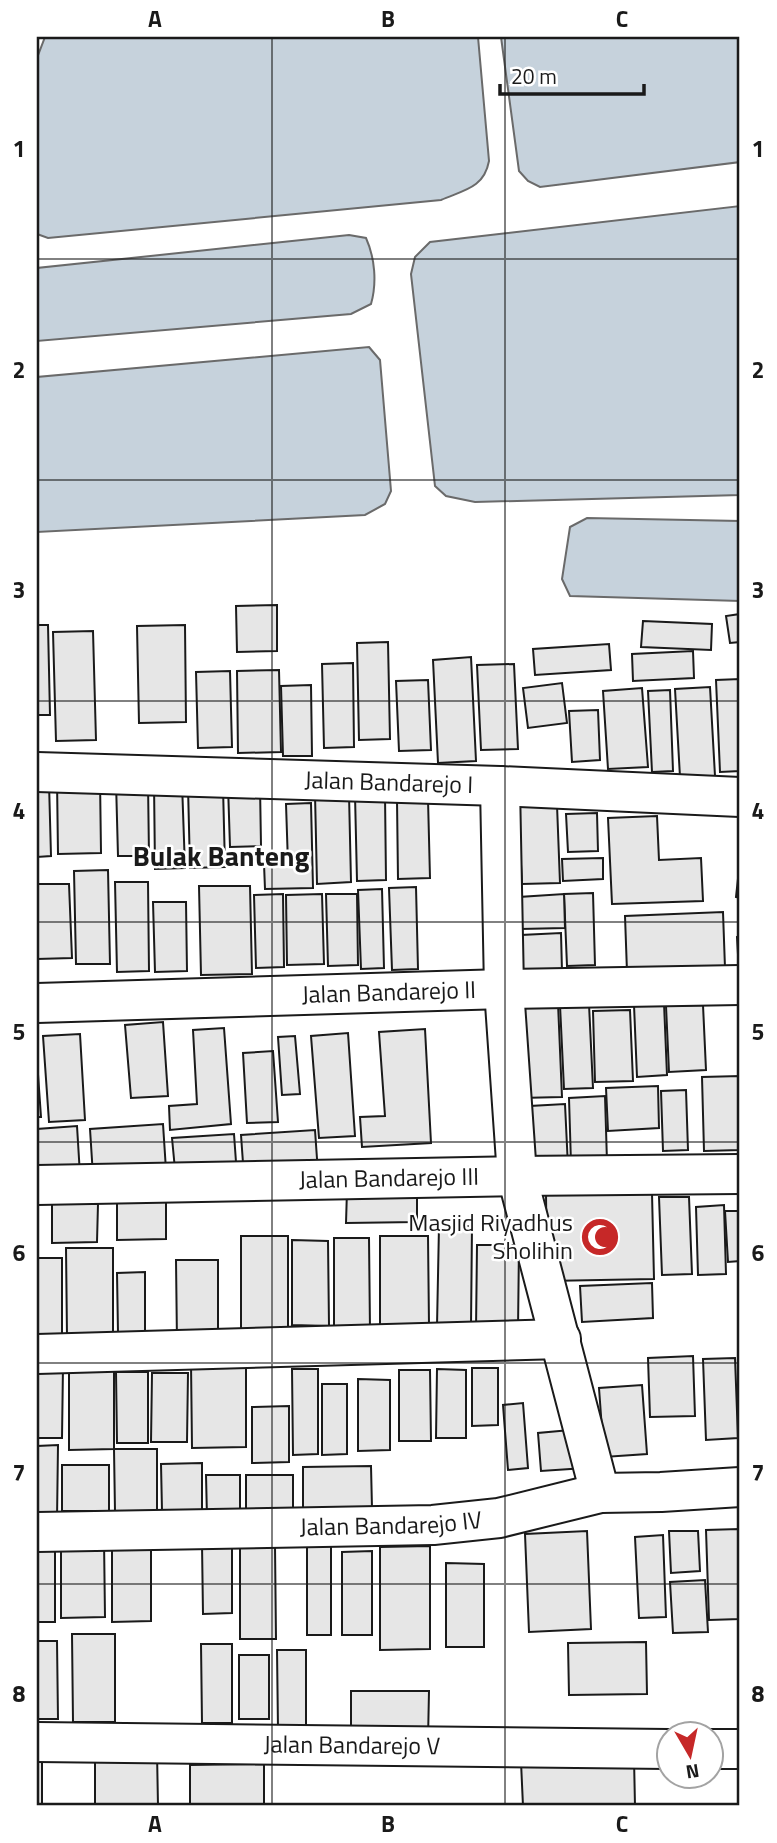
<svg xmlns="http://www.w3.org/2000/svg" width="777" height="1843" font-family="'Titillium Web',sans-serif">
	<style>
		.water { fill: #c6d2dc; stroke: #6a6a6a; stroke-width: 2 }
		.building { fill: #e6e6e6; stroke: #1a1a1a; stroke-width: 2 }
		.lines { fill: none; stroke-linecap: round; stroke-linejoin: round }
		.minor-casing { stroke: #1a1a1a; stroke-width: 42 }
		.minor { stroke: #fff; stroke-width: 38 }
		.grid { fill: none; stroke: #1a1a1a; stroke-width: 2; stroke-opacity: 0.55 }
		.labels { text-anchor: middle; stroke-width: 5; stroke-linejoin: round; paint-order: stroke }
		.street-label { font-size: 24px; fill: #1a1a1a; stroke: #fff }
		.poi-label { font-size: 24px; fill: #1a1a1a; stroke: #fff; text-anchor: end }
		.quarter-label { font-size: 28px; font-weight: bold; fill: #1a1a1a; stroke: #fff }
		.neatline { fill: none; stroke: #1a1a1a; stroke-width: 2.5 }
		.grid-label { font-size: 23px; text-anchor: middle; font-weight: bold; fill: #1a1a1a }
	</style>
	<rect width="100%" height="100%" fill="#fff"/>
	<!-- water -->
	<g class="water">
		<path d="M45 37H478L489 161C484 188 464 190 441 200L48 238 37 234V58Z"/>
		<path d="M501 37H740V162L540 187 528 181 519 171Z"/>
		<path d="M740 206V495L475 502 446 496 435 486 411 274 415 257 430 242Z"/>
		<path d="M349 235 366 238C375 258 377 283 371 304L351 314 37 341V268Z"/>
		<path d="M369 347 380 360 391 491 385 504 365 515 37 532V377Z"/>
		<path d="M587 518 740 521V601L570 596 562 579 570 527Z"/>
	</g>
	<!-- building -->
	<g class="building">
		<path d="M277 605V651L237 652 236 606Z"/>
		<path d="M740 614V642L730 643 726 616Z"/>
		<path d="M643 621 712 624 711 650 641 647Z"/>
		<path d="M37 625H48L50 715H37Z"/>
		<path d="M185 625 186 722 139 723 137 626Z"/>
		<path d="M93 631 96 740 56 741 53 632Z"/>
		<path d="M388 642 390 739 359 740 357 643Z"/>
		<path d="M609 644 611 670 535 675 533 649Z"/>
		<path d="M693 651 694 678 633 681 632 654Z"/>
		<path d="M471 657 476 761 438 763 433 660Z"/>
		<path d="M353 663 354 747 324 748 322 664Z"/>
		<path d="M514 664 518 749 481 750 477 665Z"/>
		<path d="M279 670 281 752 238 753 237 671Z"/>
		<path d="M230 671 232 747 198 748 196 672Z"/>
		<path d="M740 679V771L720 772 716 680Z"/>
		<path d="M428 680 431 750 399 751 396 681Z"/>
		<path d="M562 683 567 723 528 728 523 688Z"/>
		<path d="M311 685 312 756H283L281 686Z"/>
		<path d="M710 687 715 776 680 777 675 689Z"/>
		<path d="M642 688 648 767 608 769 603 691Z"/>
		<path d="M670 690 673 771 652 772 648 691Z"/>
		<path d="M598 710 600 760 572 762 569 711Z"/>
		<path d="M100 779 101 853 58 854 57 780Z"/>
		<path d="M116 782H148L149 856H118Z"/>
		<path d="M37 783H49L51 856 37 857Z"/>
		<path d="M154 783H182L185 868 155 869Z"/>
		<path d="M228 786H260L261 846 230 847Z"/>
		<path d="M188 787H223L225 867 190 868Z"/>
		<path d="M315 794H349L351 882 317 884Z"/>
		<path d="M355 795H385L386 880 357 881Z"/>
		<path d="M428 799 430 878 398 879 397 800Z"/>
		<path d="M311 803 313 888 265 889 264 864H288L286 804Z"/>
		<path d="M557 805 560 883 522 884 518 807Z"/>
		<path d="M597 813 598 851 568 852 566 814Z"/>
		<path d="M657 816 659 860 701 858 703 901 612 904 608 818Z"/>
		<path d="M603 858V879L563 881 562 859Z"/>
		<path d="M740 860V898L736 897Z"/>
		<path d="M108 870 110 964H76L74 871Z"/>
		<path d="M115 882H148L149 971 117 972Z"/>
		<path d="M37 884H69L72 958 37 959Z"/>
		<path d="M199 886H250L252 974 201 975Z"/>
		<path d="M416 887 418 969 392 970 389 888Z"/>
		<path d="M382 889 384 968 361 969 358 890Z"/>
		<path d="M593 893 595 965 567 966 564 894Z"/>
		<path d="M283 894 284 967 256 968 254 895Z"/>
		<path d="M322 894 324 964 287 965 286 895Z"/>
		<path d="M326 894H357L358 965 328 966Z"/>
		<path d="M564 894 565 928 520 929 519 897Z"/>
		<path d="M153 902H186L187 971 155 972Z"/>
		<path d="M723 912 725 968 627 972 625 916Z"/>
		<path d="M561 933 562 971 522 972 521 935Z"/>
		<path d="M740 936V972H739L737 937Z"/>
		<path d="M558 1003 562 1097 520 1098 517 1005Z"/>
		<path d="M664 1003 667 1075 637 1077 634 1005Z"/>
		<path d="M589 1004 593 1088 564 1089 560 1005Z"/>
		<path d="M703 1005 706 1070 669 1072 666 1006Z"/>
		<path d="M630 1010 633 1081 595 1082 593 1011Z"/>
		<path d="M163 1022 168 1096 131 1098 125 1025Z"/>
		<path d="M224 1028 231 1124 170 1130 169 1106 197 1104 193 1030Z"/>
		<path d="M425 1029 431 1143 362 1147 360 1117 385 1116 379 1032Z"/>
		<path d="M348 1033 355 1136 319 1138 311 1036Z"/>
		<path d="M80 1034 85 1120 49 1122 43 1036Z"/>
		<path d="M295 1036 300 1094 282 1095 278 1037Z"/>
		<path d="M273 1051 278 1122 247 1123 243 1053Z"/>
		<path d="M37 1060 41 1117H37Z"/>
		<path d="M740 1076V1150L704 1151 702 1077Z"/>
		<path d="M658 1086 659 1128 608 1131 606 1088Z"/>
		<path d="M686 1090 688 1150 663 1151 661 1091Z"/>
		<path d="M605 1096 607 1162 571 1164 569 1098Z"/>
		<path d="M565 1104 568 1167 532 1168 530 1106Z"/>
		<path d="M163 1124 166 1170 93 1176 90 1129Z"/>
		<path d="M77 1126 80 1175 37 1178V1129Z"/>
		<path d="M315 1130 318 1173 244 1177 241 1135Z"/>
		<path d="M234 1134 237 1176 176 1180 172 1138Z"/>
		<path d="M347 1190H417V1222L346 1223Z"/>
		<path d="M652 1193 654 1279 547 1281 546 1194Z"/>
		<path d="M659 1197H689L692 1274 662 1275Z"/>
		<path d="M117 1198H166V1239L117 1240Z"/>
		<path d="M52 1204H98L97 1242 52 1243Z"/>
		<path d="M724 1205 726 1274 698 1275 696 1207Z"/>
		<path d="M725 1211H740V1261L728 1262Z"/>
		<path d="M439 1226H472L471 1326H437Z"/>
		<rect x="241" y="1236" width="47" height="96"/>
		<path d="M380 1236H428L429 1325 380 1326Z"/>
		<path d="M334 1238H369L370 1330H334Z"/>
		<path d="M292 1240 328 1241 329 1326 292 1325Z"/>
		<path d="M477 1245H519L518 1330H476Z"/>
		<path d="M66 1248H113V1336H67Z"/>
		<rect x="37" y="1258" width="25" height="83"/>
		<path d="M176 1260H218V1342L177 1343Z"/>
		<path d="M145 1272V1332L118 1333 117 1273Z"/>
		<path d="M652 1283 653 1318 582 1322 580 1286Z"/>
		<path d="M693 1356 695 1416 650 1417 648 1358Z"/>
		<path d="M735 1358 738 1438 706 1440 703 1359Z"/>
		<path d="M191 1363 246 1364V1447L192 1448Z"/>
		<path d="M37 1366H63L62 1438H37Z"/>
		<path d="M472 1368H498V1425L472 1426Z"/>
		<path d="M292 1369H318V1454L293 1455Z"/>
		<path d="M437 1369 466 1370V1438H436Z"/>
		<path d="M69 1370H114V1449L69 1450Z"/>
		<path d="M399 1370H430L431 1441H399Z"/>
		<path d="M116 1372H148V1443H117Z"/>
		<path d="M152 1373H188L187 1442H151Z"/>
		<path d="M358 1379 390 1380V1450L358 1451Z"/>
		<path d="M322 1384H347V1454L322 1455Z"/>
		<path d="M642 1385 647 1454 604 1457 599 1388Z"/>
		<path d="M523 1403 528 1468 508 1470 503 1405Z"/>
		<path d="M289 1406V1462L252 1463V1407Z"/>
		<path d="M581 1429 585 1468 541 1471 538 1433Z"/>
		<path d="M58 1445 57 1520H37V1446Z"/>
		<path d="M114 1449H157V1511L115 1512Z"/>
		<path d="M202 1463V1511H162L161 1464Z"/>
		<rect x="62" y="1465" width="47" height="46"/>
		<path d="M371 1466 372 1508H303V1467Z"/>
		<path d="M206 1475H240V1517L207 1518Z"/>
		<rect x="246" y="1475" width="47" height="35"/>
		<path d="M739 1529 740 1619 709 1620 706 1530Z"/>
		<path d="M587 1531 591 1629 529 1632 525 1534Z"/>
		<path d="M669 1531H698L700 1571 671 1573Z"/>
		<path d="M663 1535 666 1617 639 1618 635 1537Z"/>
		<rect x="37" y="1539" width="18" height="83"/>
		<path d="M61 1539H104L105 1617 61 1618Z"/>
		<path d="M112 1540H151V1621L112 1622Z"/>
		<path d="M202 1544H232V1613L203 1614Z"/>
		<rect x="307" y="1545" width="24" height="90"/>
		<path d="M240 1546H275L276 1639H240Z"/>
		<path d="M430 1546V1649L380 1650V1547Z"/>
		<path d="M372 1551V1635H342V1552Z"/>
		<path d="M446 1563 484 1564V1647H446Z"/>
		<path d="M705 1580 708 1632 673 1633 670 1582Z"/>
		<path d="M72 1634H115V1722H73Z"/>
		<path d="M37 1641H57L58 1719H37Z"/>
		<path d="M646 1642 647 1694 569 1695 568 1643Z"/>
		<path d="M201 1644H232V1723H202Z"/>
		<path d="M277 1650H306V1728L278 1729Z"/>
		<rect x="239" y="1655" width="30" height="64"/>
		<path d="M351 1691H429L428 1740H351Z"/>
		<path d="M95 1752H157L158 1806H95Z"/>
		<rect x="37" y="1753" width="5" height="53"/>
		<path d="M634 1758 635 1806H523L521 1762Z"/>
		<path d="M264 1764V1806H190V1765Z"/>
	</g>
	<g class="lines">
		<!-- minor casing -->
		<g class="minor-casing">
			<g id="minor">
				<path id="s1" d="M37 772 500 786 740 797"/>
				<path d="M500 786 504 989 517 1176 600 1493"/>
				<path id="s2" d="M37 1003 504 989 740 985"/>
				<path id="s3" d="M37 1185 517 1176 740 1174"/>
				<path d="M37 1354 561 1339"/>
				<path id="s4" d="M37 1532 433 1525 499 1518 600 1493 661 1492 740 1487"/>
				<path id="s5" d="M37 1742 668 1749"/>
				<path d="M710 1749H740"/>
			</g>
		</g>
		<!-- minor -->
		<use href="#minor" class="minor"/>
	</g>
	<!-- grid -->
	<path class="grid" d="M272 37V1806M505 37V1806M37 259H740M37 480H740M37 701H740M37 922H740M37 1142H740M37 1363H740M37 1584H740"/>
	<!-- icons -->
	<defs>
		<g id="mosque-disc" transform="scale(2.0125)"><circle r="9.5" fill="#c62828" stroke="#fff"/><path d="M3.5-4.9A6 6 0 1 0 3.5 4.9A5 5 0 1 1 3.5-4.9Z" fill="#fff"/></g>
	</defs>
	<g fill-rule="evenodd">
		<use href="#mosque-disc" x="600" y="1237"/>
	</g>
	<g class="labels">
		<!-- street labels -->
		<g class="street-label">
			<text dy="8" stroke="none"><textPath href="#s1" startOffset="352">Jalan Bandarejo I</textPath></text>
			<text dy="8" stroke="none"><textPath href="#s2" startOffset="352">Jalan Bandarejo II</textPath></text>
			<text dy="8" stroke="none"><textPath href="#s3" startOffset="352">Jalan Bandarejo III</textPath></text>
			<text dy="8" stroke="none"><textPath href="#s4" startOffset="354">Jalan Bandarejo IV</textPath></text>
			<text dy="8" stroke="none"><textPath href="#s5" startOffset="315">Jalan Bandarejo V</textPath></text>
		</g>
		<!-- poi labels -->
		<g class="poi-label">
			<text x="573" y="1231">Masjid Riyadhus<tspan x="573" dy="28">Sholihin</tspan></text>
		</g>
		<!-- quarter labels -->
		<g class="quarter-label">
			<text x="221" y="866">Bulak Banteng</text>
		</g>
	</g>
	<!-- border -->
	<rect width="777" height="1843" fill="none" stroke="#ffffff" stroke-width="77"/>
	<!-- north arrow -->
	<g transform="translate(690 1755) rotate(171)"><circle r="33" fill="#ffffff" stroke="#a3a3a3" stroke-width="2"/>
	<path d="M0-5L12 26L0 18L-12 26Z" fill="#c62828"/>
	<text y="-10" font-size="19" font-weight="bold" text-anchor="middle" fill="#1a1a1a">N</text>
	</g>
	<!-- scale -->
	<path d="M500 84v10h144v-10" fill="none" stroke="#1a1a1a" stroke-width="3.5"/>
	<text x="511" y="84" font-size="21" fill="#1a1a1a" stroke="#ffffff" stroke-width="5" paint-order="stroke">20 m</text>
	<rect x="38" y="38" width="700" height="1766" class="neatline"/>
	<g class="grid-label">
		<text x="155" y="27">A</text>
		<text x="388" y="27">B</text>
		<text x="622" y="27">C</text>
		<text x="19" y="157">1</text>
		<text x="758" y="157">1</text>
		<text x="19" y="378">2</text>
		<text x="758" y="378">2</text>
		<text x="19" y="598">3</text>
		<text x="758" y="598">3</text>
		<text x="19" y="819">4</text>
		<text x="758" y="819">4</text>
		<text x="19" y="1040">5</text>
		<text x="758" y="1040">5</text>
		<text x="19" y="1261">6</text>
		<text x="758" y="1261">6</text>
		<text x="19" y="1481">7</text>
		<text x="758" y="1481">7</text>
		<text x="19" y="1702">8</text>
		<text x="758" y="1702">8</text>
		<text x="155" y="1832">A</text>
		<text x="388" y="1832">B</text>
		<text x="622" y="1832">C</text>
	</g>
</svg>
